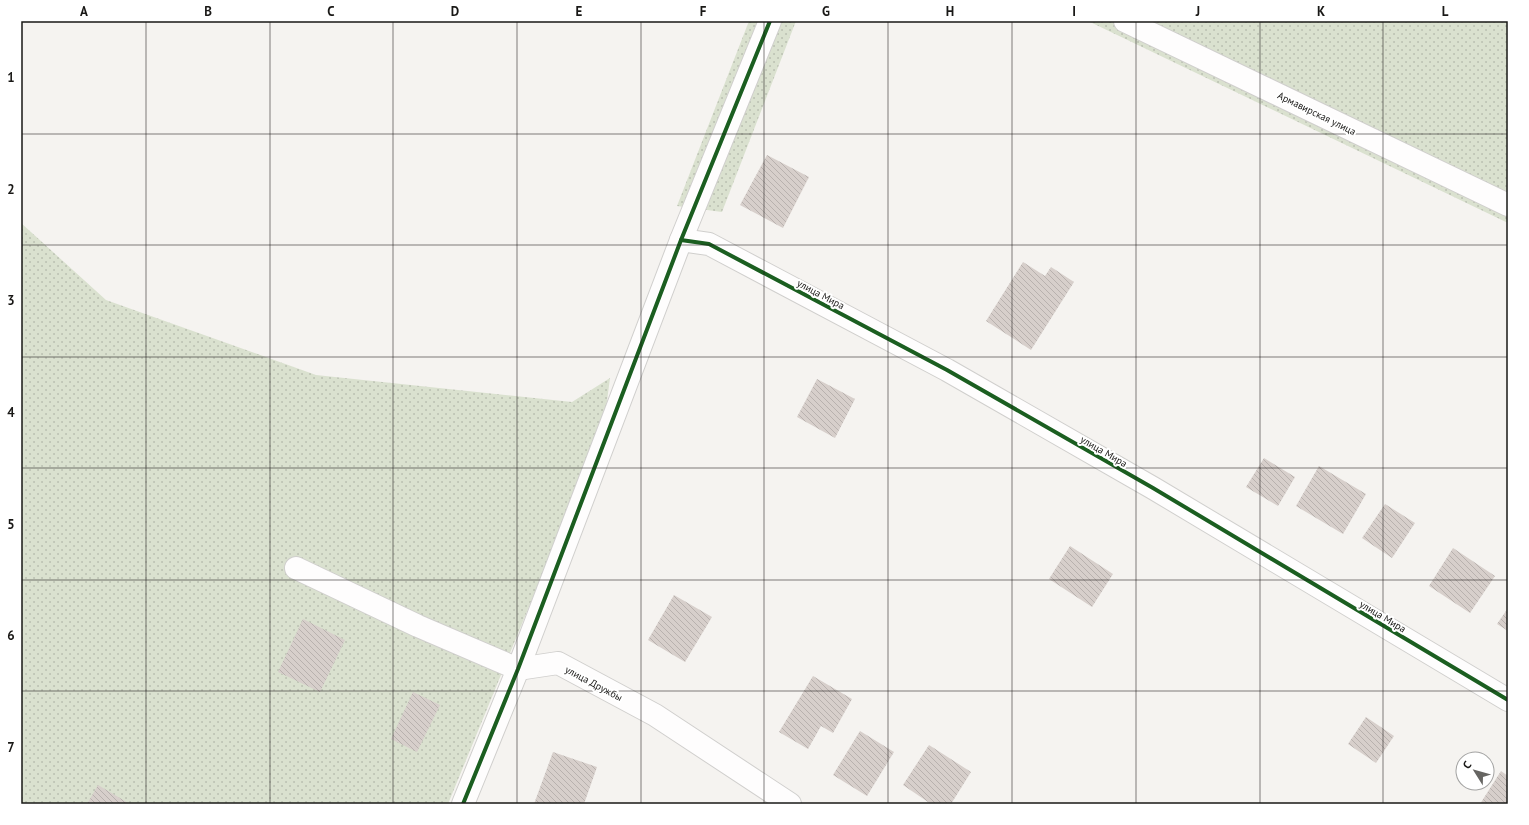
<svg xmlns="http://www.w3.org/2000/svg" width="1529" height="825" font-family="'PT Sans',sans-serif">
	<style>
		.grass { fill: url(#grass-dots) }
		.building { fill: url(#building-back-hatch) }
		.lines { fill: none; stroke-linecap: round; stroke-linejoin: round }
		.minor-casing { stroke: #d0cfcd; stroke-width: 24 }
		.minor { stroke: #fefdfd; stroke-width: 22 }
		.cycleway-casing { stroke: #fff; stroke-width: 6 }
		.cycleway { stroke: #1b5e20; stroke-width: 4 }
		.grid { fill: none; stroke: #191816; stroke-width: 1; stroke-opacity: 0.55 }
		.labels { text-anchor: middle; stroke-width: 4; stroke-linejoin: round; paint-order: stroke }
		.street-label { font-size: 10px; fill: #191816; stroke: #fff }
		.neatline { fill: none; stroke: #191816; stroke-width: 1.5 }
		.grid-label { font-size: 13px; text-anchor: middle; font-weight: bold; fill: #191816 }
	</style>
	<defs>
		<pattern id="grass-dots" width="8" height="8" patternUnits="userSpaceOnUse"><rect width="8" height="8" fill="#dae1cf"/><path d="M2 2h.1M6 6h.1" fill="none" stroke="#bac0b1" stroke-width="1.8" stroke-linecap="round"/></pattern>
		<pattern id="building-back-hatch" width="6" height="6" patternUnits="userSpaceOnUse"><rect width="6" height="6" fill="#d7cfcb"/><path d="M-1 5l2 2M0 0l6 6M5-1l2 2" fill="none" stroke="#b8b1ae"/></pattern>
	</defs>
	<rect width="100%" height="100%" fill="#f5f3f0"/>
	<!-- grass -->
	<g class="grass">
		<path d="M749 21H796L722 212 677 206Z"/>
		<path d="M1088 21H1508V223Z"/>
		<path d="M21 223 106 300 316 375 572 402 610 378 604 424 448 804H21Z"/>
	</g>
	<!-- building -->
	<g class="building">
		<path d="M767 155 809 177 783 228 740 205Z"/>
		<path d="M1023 262 1045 276 1051 267 1074 282 1031 350 986 321Z"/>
		<path d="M817 379 855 399 835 438 797 417Z"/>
		<path d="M1264 458 1295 477 1278 506 1246 487Z"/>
		<path d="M1319 466 1366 494 1343 534 1296 506Z"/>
		<path d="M1385 504 1415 523 1392 558 1362 538Z"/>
		<path d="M1070 546 1113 574 1092 607 1049 579Z"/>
		<path d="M1453 548 1495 576 1470 613 1429 586Z"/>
		<path d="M674 595 712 617 685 662 648 640Z"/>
		<path d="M1508 608V631L1497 624Z"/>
		<path d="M303 619 345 640 320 692 278 672Z"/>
		<path d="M813 676 852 699 833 733 821 726 808 749 779 732Z"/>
		<path d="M413 692 440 705 417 752 391 739Z"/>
		<path d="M1366 717 1394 736 1376 763 1348 744Z"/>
		<path d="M860 731 894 752 867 796 833 775Z"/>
		<path d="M929 745 971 772 951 804H931L903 785Z"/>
		<path d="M553 752 597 767 584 804H534Z"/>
		<path d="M1501 771 1508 776V804H1480Z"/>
		<path d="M98 785 130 804H87Z"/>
	</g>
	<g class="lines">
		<!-- minor casing -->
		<g class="minor-casing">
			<g id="minor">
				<path d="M1125 21 1508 205"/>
				<path d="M681 240 709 244 947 370 1153 488 1508 700"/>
				<path d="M296 568 418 626 518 669 558 663 655 715 790 804"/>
				<path d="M463 804 518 669 681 240 770 21"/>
			</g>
		</g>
		<!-- minor -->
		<use href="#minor" class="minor"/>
		<!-- cycleway casing -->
		<g class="cycleway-casing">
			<g id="cycleway">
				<path d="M681 240 709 244 947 370 1153 488 1508 700"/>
				<path d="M463 804 518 669 681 240 770 21"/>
			</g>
		</g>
		<!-- cycleway -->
		<use href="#cycleway" class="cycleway"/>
	</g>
	<!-- grid -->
	<path class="grid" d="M146 21V804M270 21V804M393 21V804M517 21V804M641 21V804M764 21V804M888 21V804M1012 21V804M1136 21V804M1260 21V804M1383 21V804M21 134H1508M21 245H1508M21 357H1508M21 468H1508M21 580H1508M21 691H1508"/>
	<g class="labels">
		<!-- street labels -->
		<g class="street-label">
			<text transform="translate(1317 113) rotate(26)" y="4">Армавирская улица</text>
			<text transform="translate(821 294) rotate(28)" y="4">улица Мира</text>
			<text transform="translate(1104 451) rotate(30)" y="4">улица Мира</text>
			<text transform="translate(1383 616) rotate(31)" y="4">улица Мира</text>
			<text transform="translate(594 683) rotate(28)" y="4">улица Дружбы</text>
		</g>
	</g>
	<!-- border -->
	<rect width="1529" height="825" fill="none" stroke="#ffffff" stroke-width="44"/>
	<!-- north arrow -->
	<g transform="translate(1475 771) rotate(307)"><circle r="19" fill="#ffffff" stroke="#a3a3a2"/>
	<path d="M0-3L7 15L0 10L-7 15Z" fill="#666562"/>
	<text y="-6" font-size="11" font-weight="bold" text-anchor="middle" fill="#191816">С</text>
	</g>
	<rect x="22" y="22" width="1485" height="781" class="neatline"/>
	<g class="grid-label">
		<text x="84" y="16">A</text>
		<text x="208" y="16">B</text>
		<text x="331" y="16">C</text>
		<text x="455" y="16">D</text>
		<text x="579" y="16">E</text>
		<text x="703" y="16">F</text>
		<text x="826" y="16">G</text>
		<text x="950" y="16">H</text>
		<text x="1074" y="16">I</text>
		<text x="1198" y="16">J</text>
		<text x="1321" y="16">K</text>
		<text x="1445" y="16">L</text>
		<text x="11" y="82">1</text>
		<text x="11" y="194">2</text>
		<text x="11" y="305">3</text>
		<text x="11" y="417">4</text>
		<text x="11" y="529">5</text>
		<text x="11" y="640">6</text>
		<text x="11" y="752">7</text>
	</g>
</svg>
